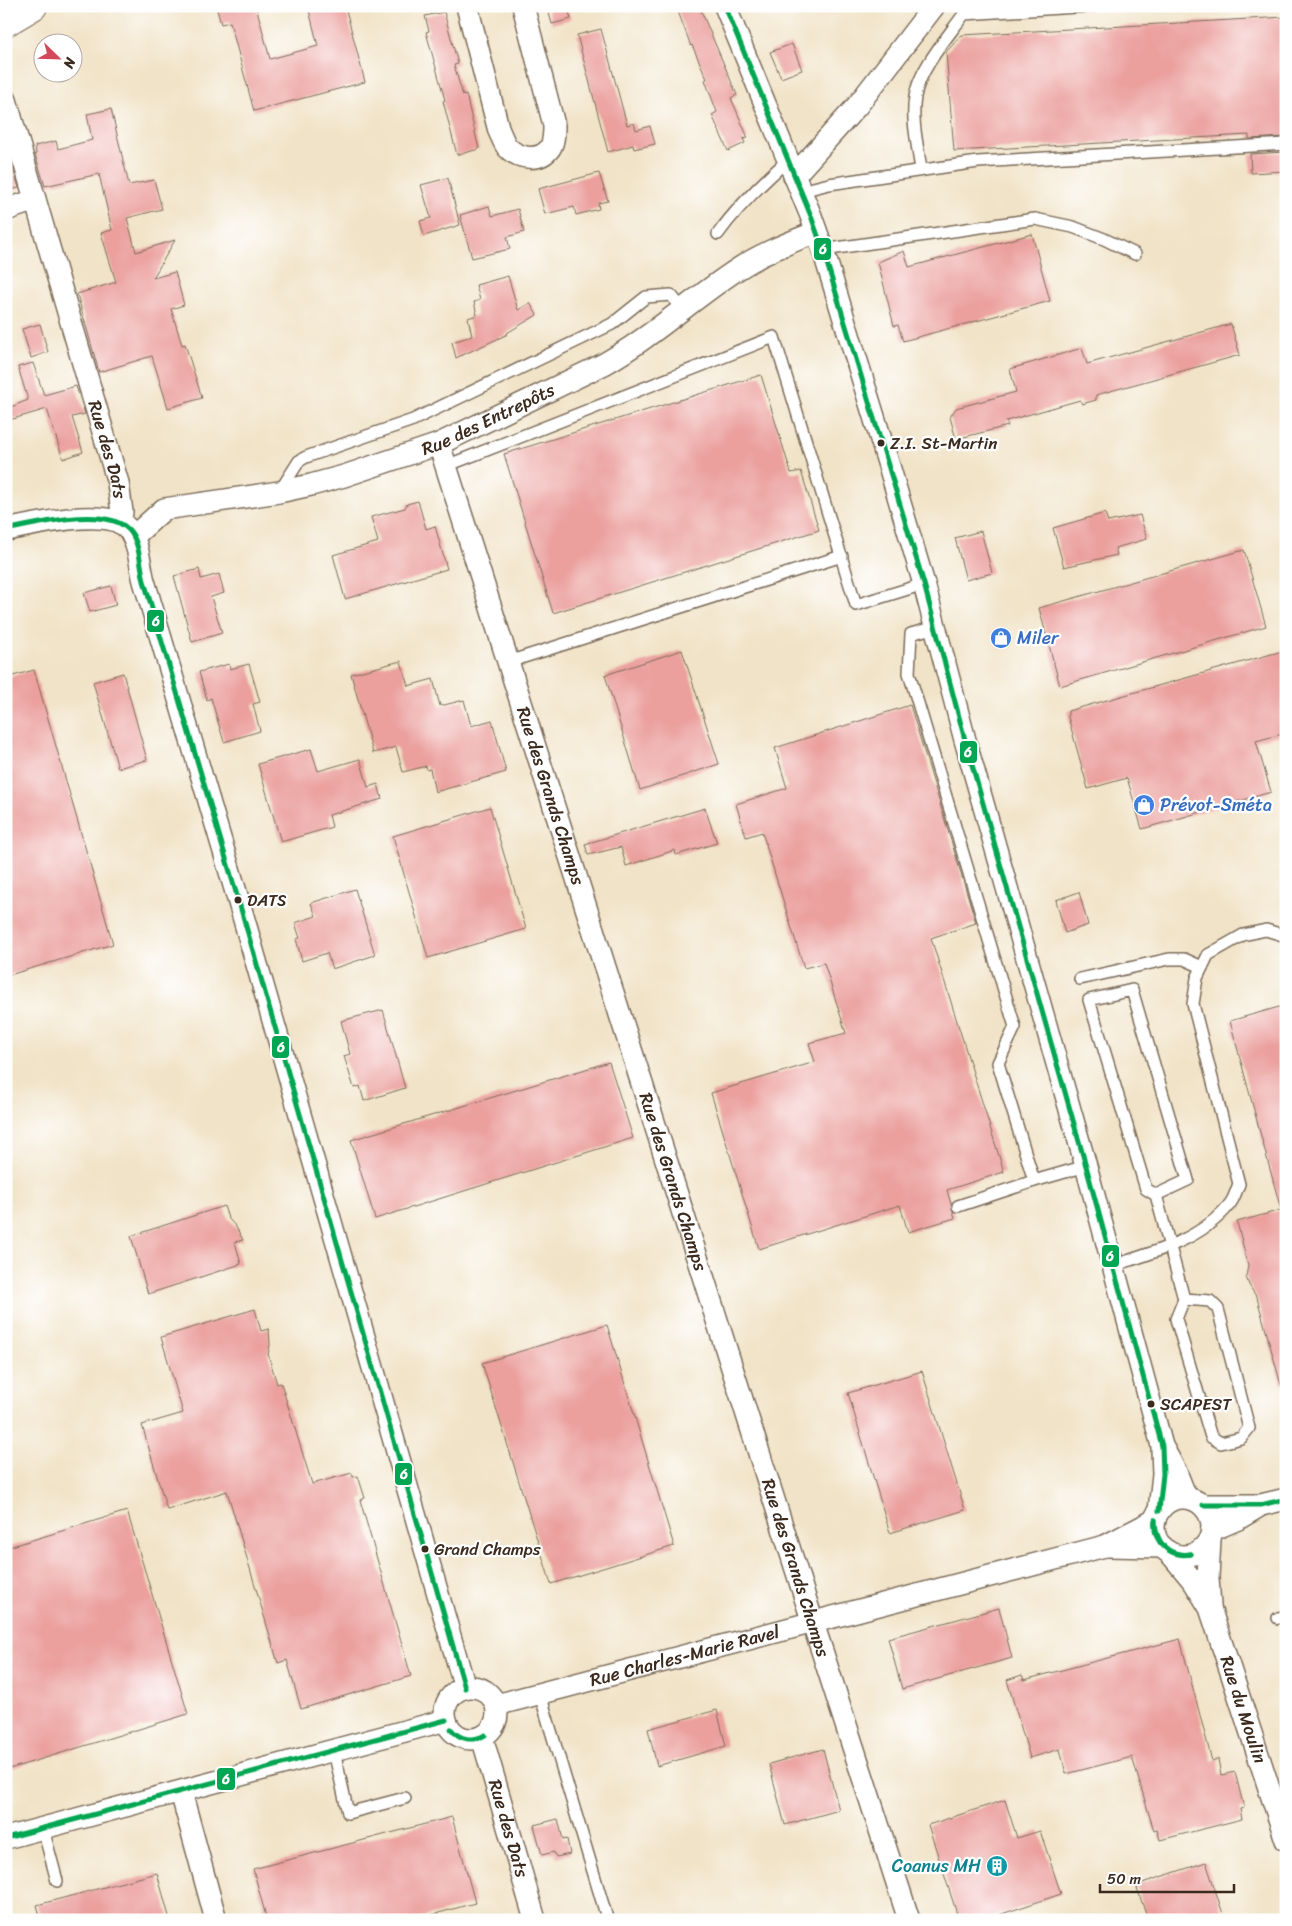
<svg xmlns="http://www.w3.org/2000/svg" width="1292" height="1926" font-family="Sriracha,sans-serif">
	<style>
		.building { fill: #eba09e }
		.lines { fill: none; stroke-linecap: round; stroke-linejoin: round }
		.lane-casing { stroke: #7b6b59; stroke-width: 14 }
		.street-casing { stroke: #7b6b59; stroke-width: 24 }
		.secondary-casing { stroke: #7b6b59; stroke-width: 30 }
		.lane { stroke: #fff; stroke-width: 11 }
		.street { stroke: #fff; stroke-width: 21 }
		.secondary { stroke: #fff; stroke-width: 28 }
		.bus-1-casing { stroke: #fff; stroke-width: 9 }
		.bus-1 { stroke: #00a651; stroke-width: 5 }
		.bus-dot { fill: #3b2a1e; stroke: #fff; stroke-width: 2 }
		.labels { text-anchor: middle; stroke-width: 4.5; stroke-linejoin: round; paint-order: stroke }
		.bus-label { font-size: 17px; fill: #3b2a1e; stroke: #fff; text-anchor: start }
		.street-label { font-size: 18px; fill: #3b2a1e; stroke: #fff }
		.shop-label { font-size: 18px; fill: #366cbe; stroke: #fff; text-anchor: start }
		.culture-label { font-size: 18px; fill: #0d838f; stroke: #fff; text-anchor: end }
		.line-badge { stroke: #fff; stroke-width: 2 }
		.badge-label { font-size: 14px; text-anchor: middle; font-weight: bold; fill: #fff }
	</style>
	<rect width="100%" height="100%" fill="#fff"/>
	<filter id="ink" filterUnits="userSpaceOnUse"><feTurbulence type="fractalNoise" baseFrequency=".02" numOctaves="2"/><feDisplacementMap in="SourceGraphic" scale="10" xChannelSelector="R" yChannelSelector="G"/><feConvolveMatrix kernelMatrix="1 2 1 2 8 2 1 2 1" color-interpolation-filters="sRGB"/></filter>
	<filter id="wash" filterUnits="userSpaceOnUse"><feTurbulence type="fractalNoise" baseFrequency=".0096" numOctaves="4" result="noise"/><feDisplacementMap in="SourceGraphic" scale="20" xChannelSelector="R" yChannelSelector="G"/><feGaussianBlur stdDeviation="1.12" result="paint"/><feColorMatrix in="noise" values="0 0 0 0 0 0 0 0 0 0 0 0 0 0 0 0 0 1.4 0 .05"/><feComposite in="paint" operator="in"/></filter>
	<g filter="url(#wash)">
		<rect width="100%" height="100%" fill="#f1e3c7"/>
		<g id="blocks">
			<!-- building -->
			<g class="building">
				<path d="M216 6H256L270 59 318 46 308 6H345L365 82 254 111 230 22 221 24Z"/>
				<path d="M547 6H567L571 19 552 24Z"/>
				<path d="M676 6H699L737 95 731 98 748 138 743 139 745 143 728 151 712 115 717 112 705 80 707 79 692 45 691 46Z"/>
				<path d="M444 12 458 64 454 65 463 96 466 95 479 149 457 155 443 101 445 100 426 32 429 31 425 16Z"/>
				<path d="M1286 17V137L1249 139V135L954 151 946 52 962 35Z"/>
				<path d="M601 29 627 125 634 123 636 130 650 126 655 144 634 149 633 145 608 152 577 35Z"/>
				<path d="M792 44 802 70 781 78 770 52Z"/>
				<path d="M111 109 129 185 154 180 162 209 127 218 136 252 175 240 153 278 175 272 184 305 171 309 182 345 185 344 202 398 168 408 152 356 99 372 77 294 116 282 101 233 112 230 99 174 45 186 35 154H36L35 146 56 141 58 149 92 140 87 114Z"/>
				<path d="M1286 152V171L1251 173 1250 154Z"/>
				<path d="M10 159 19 188 6 191V160Z"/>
				<path d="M599 173 608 201 598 203 599 209 576 215 574 207 545 214 538 189Z"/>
				<path d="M448 178 460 225 424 236 420 221 431 218 421 185Z"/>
				<path d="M489 206 492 216 518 209 524 232 507 237 510 249 472 258 460 215Z"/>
				<path d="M1032 234 1050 301 903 341 898 325 894 326 878 262 904 251 909 267Z"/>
				<path d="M508 276 518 310 530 303 537 315 507 333 508 334 456 358 452 342 472 336 468 318 477 315 474 302 480 300 476 285Z"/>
				<path d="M40 324 48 352 31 358 22 329Z"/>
				<path d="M1231 324 1240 355 1096 395V400L1082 404 1080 400 1006 421 1008 426 956 439 950 417 956 408 1016 392 1010 369 1082 348 1087 364Z"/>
				<path d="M33 363 44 395 76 386 85 414 72 417 83 452 63 459 47 409 6 421V409L28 400 18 367Z"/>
				<path d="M761 375 791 473 801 471 819 530 553 613 504 454Z"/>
				<path d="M418 501 426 529 435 526 447 569 345 599 333 555 378 542 371 517 405 508 407 504Z"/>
				<path d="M1105 513 1108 522 1140 515 1147 539 1115 548 1117 555 1064 567 1053 528Z"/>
				<path d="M981 531 992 573 966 580 955 538Z"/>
				<path d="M1244 550 1266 626 1060 686 1039 608Z"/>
				<path d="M199 569 201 579 219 574 224 593 211 597 222 633 192 642 174 576Z"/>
				<path d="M111 586 116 605 90 612 84 593Z"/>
				<path d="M682 650 719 764 640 790 605 675Z"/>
				<path d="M1286 650V733L1256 741 1271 792 1142 829 1127 778 1088 789 1068 717V711Z"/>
				<path d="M401 661 408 686 433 679 440 706 464 700 471 726 492 720 506 772 435 792 430 769 427 770 426 766 403 772 396 747 373 753 351 674Z"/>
				<path d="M229 664 230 669 249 664 260 702 253 704 260 731 224 742 211 698 207 700 199 672Z"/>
				<path d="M34 670 113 944 6 976V678Z"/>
				<path d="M123 673 147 760 118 768 93 682Z"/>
				<path d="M910 705 976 923 931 938 1004 1172 947 1190 955 1218 908 1232 900 1205 759 1249 711 1093 815 1062 809 1043 846 1033 824 963 804 968 762 832 746 837 736 804 787 788 775 748Z"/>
				<path d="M311 749 318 771 360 759 368 787 378 784 382 799 329 815 332 827 281 842 258 764Z"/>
				<path d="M490 807 526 929 428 958 393 836Z"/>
				<path d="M705 808 717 843 676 855 675 850 626 866 621 847 588 855 585 844Z"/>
				<path d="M355 889 375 955 332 969 327 953 302 961 296 939 300 938 295 923 316 916 311 903Z"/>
				<path d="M1079 892 1088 925 1065 933 1056 900Z"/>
				<path d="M1286 1005V1384L1281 1385 1257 1298 1249 1285 1246 1277 1248 1265 1237 1222 1281 1210 1230 1021Z"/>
				<path d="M383 1010 405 1088 364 1101 360 1086 354 1088 344 1056 350 1054 341 1021Z"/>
				<path d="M609 1062 633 1138 375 1219 351 1140Z"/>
				<path d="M224 1206 228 1218 236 1227 243 1240 235 1242 241 1264 148 1294 131 1236Z"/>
				<path d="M255 1309 261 1331 269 1329 270 1345 268 1354 277 1384 281 1383 312 1484 352 1473 353 1477 358 1476 365 1498 360 1500 411 1676 301 1709 287 1660 278 1663 227 1491 167 1510 142 1425 183 1413 161 1337Z"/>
				<path d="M607 1325 674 1546 551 1584 482 1363Z"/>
				<path d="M922 1371 965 1510 890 1533 848 1393Z"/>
				<path d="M127 1511 188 1714 6 1770V1548Z"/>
				<path d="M999 1608 1012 1658 902 1689 888 1638Z"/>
				<path d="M1180 1639 1212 1761 1218 1759 1221 1775 1235 1772 1244 1808 1240 1809 1242 1819 1160 1840 1157 1830 1154 1831 1132 1757 1066 1774 1060 1749 1030 1758 1007 1680 1022 1675 1024 1680Z"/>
				<path d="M717 1710 726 1746 657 1766 648 1729Z"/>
				<path d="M823 1749 839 1810 785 1825 769 1764Z"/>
				<path d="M1005 1800 1017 1838 1040 1831 1061 1894 984 1920H959L928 1825Z"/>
				<path d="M452 1817 475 1903 413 1920H267L253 1869Z"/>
				<path d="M558 1819 563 1840 567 1839 570 1854 556 1857 554 1852 542 1855 534 1825Z"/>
				<path d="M1206 1862 1225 1920H1148L1136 1885Z"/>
				<path d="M157 1873 170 1920H41L37 1905Z"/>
			</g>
		</g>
	</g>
	<g filter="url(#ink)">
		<use href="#blocks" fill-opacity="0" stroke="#7b6b59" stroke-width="1"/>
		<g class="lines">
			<!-- lane casing -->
			<g class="lane-casing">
				<g id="lane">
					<path d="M921 170C918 146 911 121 915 97 919 69 947 38 964 14L1092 6"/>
					<path d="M801 191 829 184 978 162 1286 144"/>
					<path d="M718 234C738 206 762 183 788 160"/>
					<path d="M823 250 1035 219 1073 227 1104 239 1135 254"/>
					<path d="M446 466 774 337 856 605 924 584"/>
					<path d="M280 491 299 461 306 457 413 420 612 324 646 297 671 295 683 310"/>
					<path d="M935 627 911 634 909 673 1015 1027 998 1063 1034 1181 1086 1166"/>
					<path d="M508 662 842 556"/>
					<path d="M1080 979 1169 959H1184L1202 967"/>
					<path d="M1156 1195 1188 1180 1132 990 1089 1000 1146 1189 1156 1195 1184 1299 1176 1319 1211 1437 1221 1443 1241 1438 1249 1428 1218 1309 1210 1301 1184 1299"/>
					<path d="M958 1206 1034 1181"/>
					<path d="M1112 1266C1152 1253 1201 1240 1229 1205 1234 1200 1236 1191 1239 1184L1193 1004 1197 978 1208 955 1243 935 1266 930 1286 936"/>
					<path d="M1278 1618 1286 1616"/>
					<path d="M540 1694 607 1918"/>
					<path d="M334 1751 348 1813 405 1798"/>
					<path d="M43 1829 57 1881"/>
				</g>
			</g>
			<!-- street casing -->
			<g class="street-casing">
				<g id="street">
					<path d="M467 6 499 131C502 137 504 144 508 148 519 159 540 162 550 148 554 142 554 133 554 125L523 6"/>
					<path d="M725 6 811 216 823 250 890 469 924 584 965 740 1086 1166 1162 1446 1176 1472 1186 1497"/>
					<path id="s1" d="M6 100 118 483 122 512 120 523"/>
					<path d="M794 176 857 106 934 6"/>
					<path d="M6 210 35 200"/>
					<path id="s2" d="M439 444 813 1623 909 1920"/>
					<path d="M6 530C33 525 111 505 129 530 139 543 140 566 144 581L243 916 465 1688"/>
					<path id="s3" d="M133 537 164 509 279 492 311 485 344 476 439 444 604 364C652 337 692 299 738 269 762 253 789 243 816 232"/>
					<circle cx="1183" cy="1527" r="29"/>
					<path d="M1203 1505H1261L1286 1499"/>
					<path d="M1159 1511 1163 1474 1162 1449"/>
					<path d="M1212 1530 1238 1519 1258 1507"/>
					<path d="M1210 1539 1208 1578 1210 1606"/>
					<path d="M1106 1546 1163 1547"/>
					<path id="s4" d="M1170 1553 1194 1582 1210 1608 1286 1840"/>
					<circle cx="471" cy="1713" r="26"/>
					<path id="s5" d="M496 1705 1105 1546 1155 1520"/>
					<path id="s6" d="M482 1737 535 1920"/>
					<path d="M181 1792 216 1920"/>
					<path d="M6 1838 446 1720"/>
				</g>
			</g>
			<!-- secondary casing -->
			<g class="secondary-casing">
				<path id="secondary" d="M6 22 33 6"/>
			</g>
			<!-- lane -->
			<use href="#lane" class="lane"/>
			<!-- street -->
			<use href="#street" class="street"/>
			<!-- secondary -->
			<use href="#secondary" class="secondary"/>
			<!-- bus-1 casing -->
			<g class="bus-1-casing">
				<g id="bus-1">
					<path d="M725 6 811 216 823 250 924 584 965 740 1086 1166 1162 1446 1163 1474 1159 1511"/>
					<path d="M6 530C36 524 106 505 129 530 140 542 140 565 144 581L243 916 465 1688"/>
					<path d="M1203 1505H1261L1286 1499"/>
					<path d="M1155 1520C1155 1542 1168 1558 1191 1554"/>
					<path d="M1155 1520C1152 1543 1170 1557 1191 1554"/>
					<path d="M451 1729C460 1740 473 1742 485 1735"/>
					<path d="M6 1838 446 1720"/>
				</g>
			</g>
			<!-- bus-1 -->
			<use href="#bus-1" class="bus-1"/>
		</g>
	</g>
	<!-- icons -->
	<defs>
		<g id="shop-disc" transform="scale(1.125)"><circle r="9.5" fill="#3f7fe0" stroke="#fff"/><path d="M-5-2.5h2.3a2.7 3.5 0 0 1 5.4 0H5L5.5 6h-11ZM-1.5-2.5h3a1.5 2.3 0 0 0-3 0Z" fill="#fff"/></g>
		<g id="building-disc" transform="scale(1.125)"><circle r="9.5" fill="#0f9aa8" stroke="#fff"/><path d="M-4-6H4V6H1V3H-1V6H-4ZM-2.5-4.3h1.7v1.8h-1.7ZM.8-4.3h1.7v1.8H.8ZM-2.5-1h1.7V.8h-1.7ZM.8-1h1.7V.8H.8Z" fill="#fff"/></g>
	</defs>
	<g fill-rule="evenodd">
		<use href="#shop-disc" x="1001" y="638"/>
		<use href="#shop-disc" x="1144" y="805"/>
		<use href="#building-disc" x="997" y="1866"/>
	</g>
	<!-- markers -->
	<g class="bus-dot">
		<circle cx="881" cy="443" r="4.5"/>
		<circle cx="238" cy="900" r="4.5"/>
		<circle cx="1151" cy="1404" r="4.5"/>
		<circle cx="425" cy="1549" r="4.5"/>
	</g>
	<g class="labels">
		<!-- bus labels -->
		<g class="bus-label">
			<text x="890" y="449">Z.I. St-Martin</text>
			<text x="247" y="906">DATS</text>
			<text x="1160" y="1410">SCAPEST</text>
			<text x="434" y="1555">Grand Champs</text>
		</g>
		<!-- street labels -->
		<g class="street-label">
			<text dy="6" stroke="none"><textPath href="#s3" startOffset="380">Rue des Entrepôts</textPath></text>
			<text dy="6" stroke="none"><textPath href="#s1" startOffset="364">Rue des Dats</textPath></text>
			<text dy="6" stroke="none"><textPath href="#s2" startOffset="369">Rue des Grands Champs</textPath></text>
			<text dy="6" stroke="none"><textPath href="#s2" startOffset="774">Rue des Grands Champs</textPath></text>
			<text dy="6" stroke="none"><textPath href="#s2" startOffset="1179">Rue des Grands Champs</textPath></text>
			<text dy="6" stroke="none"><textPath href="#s5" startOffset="195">Rue Charles-Marie Ravel</textPath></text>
			<text dy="6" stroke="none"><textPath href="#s4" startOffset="175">Rue du Moulin</textPath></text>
			<text dy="6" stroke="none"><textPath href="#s6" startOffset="95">Rue des Dats</textPath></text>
		</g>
		<!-- shop labels -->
		<g class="shop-label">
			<text x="1017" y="644">Miler</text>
			<text x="1160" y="811">Prévot-Sméta</text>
		</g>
		<!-- culture labels -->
		<g class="culture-label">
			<text x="981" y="1872">Coanus MH</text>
		</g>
	</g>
	<g class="line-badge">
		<rect x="813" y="237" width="19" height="24" rx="5" fill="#00a651"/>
		<rect x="146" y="609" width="19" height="24" rx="5" fill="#00a651"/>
		<rect x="959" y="740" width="19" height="24" rx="5" fill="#00a651"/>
		<rect x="271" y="1035" width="19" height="24" rx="5" fill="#00a651"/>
		<rect x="1101" y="1244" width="19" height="24" rx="5" fill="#00a651"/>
		<rect x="394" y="1462" width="19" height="24" rx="5" fill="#00a651"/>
		<rect x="216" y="1767" width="20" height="24" rx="5" fill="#00a651"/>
	</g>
	<g class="badge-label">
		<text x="823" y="254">6</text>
		<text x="156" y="626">6</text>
		<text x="968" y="757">6</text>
		<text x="281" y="1052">6</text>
		<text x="1110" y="1261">6</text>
		<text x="404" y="1479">6</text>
		<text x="226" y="1784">6</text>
	</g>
	<!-- margin -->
	<rect width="1292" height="1926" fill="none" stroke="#fff" stroke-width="25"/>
	<!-- north arrow -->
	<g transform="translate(58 58) rotate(113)"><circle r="24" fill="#ffffff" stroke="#b1aaa5"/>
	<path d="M0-4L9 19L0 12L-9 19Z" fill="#d1495b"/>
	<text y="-8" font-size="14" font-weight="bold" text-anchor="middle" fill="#3b2a1e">N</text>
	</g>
	<!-- scale -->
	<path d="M1100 1884v8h134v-8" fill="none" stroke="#3b2a1e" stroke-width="2.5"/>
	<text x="1107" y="1884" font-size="15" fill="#3b2a1e" stroke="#ffffff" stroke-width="4" paint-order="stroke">50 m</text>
</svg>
